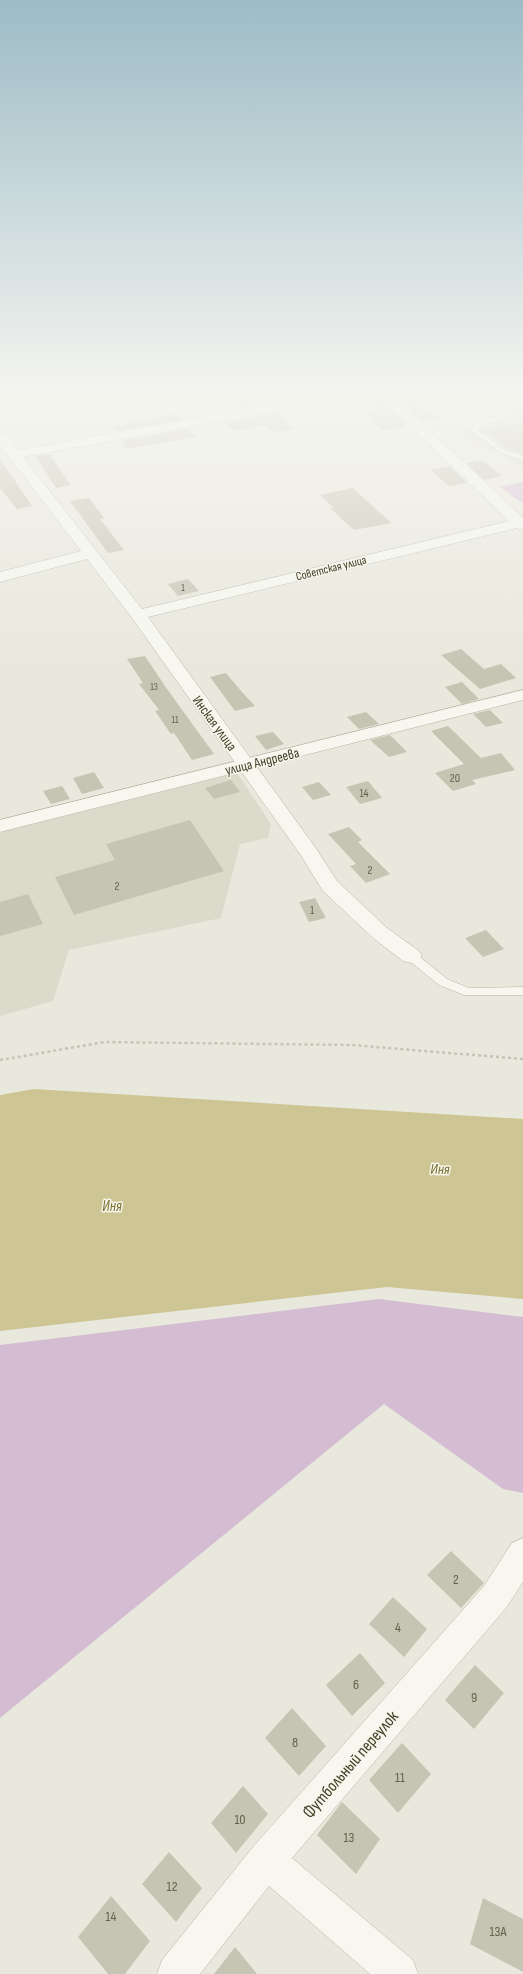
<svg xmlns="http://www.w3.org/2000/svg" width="523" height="1974" font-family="'Sofia Sans Condensed',sans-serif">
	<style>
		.built { fill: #dbdacb }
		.green { fill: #d4bdd2 }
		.water { fill: #cdc594 }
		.building { fill: #c6c5b4 }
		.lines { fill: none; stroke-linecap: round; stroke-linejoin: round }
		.service-casing { stroke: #b3b2a2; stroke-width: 1 }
		.minor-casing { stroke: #b3b2a2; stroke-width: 1 }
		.tertiary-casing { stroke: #b3b2a2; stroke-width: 1 }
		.path { stroke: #c4c4b7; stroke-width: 2.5; stroke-dasharray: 3 3; stroke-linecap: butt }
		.service { fill: #f7f7f0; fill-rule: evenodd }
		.minor { fill: #f7f7f0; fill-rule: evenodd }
		.tertiary { fill: #f7f7f0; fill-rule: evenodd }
		.labels { text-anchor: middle; stroke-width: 3; stroke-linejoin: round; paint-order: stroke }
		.far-number-label { font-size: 10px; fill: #626149 }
		.far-street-label { font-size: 12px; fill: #414025; stroke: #f6f5ed }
		.number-label { font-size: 12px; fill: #626149 }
		.street-label { font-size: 14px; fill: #414025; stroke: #f6f5ed }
		.near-number-label { font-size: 14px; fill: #626149 }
		.water-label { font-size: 15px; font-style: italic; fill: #79712b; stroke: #f6f5ed }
		.near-street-label { font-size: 17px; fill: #414025; stroke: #f6f5ed }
	</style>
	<rect width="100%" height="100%" fill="#e9e8dd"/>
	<!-- built -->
	<g class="built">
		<path d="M492 393H523V468L496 451 475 448 460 435 472 425 503 415 485 395Z"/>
		<path d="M237 773 271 824 268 838 240 844 221 918 69 950 53 1001 0 1016V830Z"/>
	</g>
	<!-- green -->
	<g class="green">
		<path d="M523 482V502H521L500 487Z"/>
		<path d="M379 1299 523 1317V1493L503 1489 384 1404 0 1718V1345Z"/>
	</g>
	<!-- water -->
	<path class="water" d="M34 1089 523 1119V1299L387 1287 0 1331V1095Z"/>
	<!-- building -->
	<g class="building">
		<path d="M414 396 439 418 421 420 397 398Z"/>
		<path d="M263 397 269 403 242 408 236 402Z"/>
		<path d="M382 401 405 423H402L406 427 382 431 365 412 375 411 366 403Z"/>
		<path d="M277 412 294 429 273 433 266 425 233 431 225 422Z"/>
		<path d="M175 414 180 420 115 431 113 427Z"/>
		<path d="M523 422V450L516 452 511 450 483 430Z"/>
		<path d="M188 429 196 437 126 449 121 441Z"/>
		<path d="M49 454 71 485 56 488 35 456Z"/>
		<path d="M0 459 32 506 17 509 0 488Z"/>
		<path d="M482 460 502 476 484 480 466 463Z"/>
		<path d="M450 466 467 483 449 486 430 470Z"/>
		<path d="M353 488 391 523 354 530 330 508H334L320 495Z"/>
		<path d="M89 498 104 518 100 519 124 550 108 553 70 501Z"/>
		<path d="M188 579 199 591 178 596 168 584Z"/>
		<path d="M461 649 484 669 501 664 516 678 480 689 441 655Z"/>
		<path d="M145 656 167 689 214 754 192 760 174 733 171 734 155 711 159 710 139 684 143 683 127 659Z"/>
		<path d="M226 673 242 692 255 706 235 711 210 677Z"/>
		<path d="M462 682 479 699 462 704 445 687Z"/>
		<path d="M490 710 503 723 486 727 473 714Z"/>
		<path d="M366 712 379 724 359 729 347 717Z"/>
		<path d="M448 726 481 758 501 753 515 770 472 780 476 784 453 791 435 773 464 764 431 731Z"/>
		<path d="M273 732 284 744 266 750 255 736Z"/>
		<path d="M390 735 407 752 389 757 370 740Z"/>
		<path d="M94 772 104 788 82 794 73 778Z"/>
		<path d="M231 780 240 792 214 799 205 788Z"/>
		<path d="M368 781 382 798 360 804 346 787Z"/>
		<path d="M319 782 331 795 313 800 302 787Z"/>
		<path d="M62 786 70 799 51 804 43 791Z"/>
		<path d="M190 820 224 871 74 915 55 877 115 860 106 844Z"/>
		<path d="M349 827 362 840 358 842 390 874 366 883 350 866 356 864 328 834Z"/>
		<path d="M28 894 43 924 0 936V902Z"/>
		<path d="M315 898 326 918 309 922 299 902Z"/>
		<path d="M486 930 504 949 483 957 465 938Z"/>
		<path d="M451 1551 484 1583 461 1608 427 1575Z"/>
		<path d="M393 1597 427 1629 404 1657 369 1624Z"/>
		<path d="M360 1653 385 1683 352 1716 326 1685Z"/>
		<path d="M475 1665 504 1693 474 1729 445 1700Z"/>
		<path d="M292 1708 326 1746 299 1776 265 1738Z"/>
		<path d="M402 1743 431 1774 398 1813 369 1780Z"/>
		<path d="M243 1786 268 1814 236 1853 211 1823Z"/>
		<path d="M342 1802 380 1839 356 1874 317 1835Z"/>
		<path d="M169 1852 202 1888 176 1922 142 1884Z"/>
		<path d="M111 1896 150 1941 125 1974H108L78 1937Z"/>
		<path d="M483 1898 523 1919V1972L470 1944Z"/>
		<path d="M235 1947 257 1974H214Z"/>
	</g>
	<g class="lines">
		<!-- service casing -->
		<g class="service-casing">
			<g id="service">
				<path d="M500 393 492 396 513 415 481 425 478 430 505 450 523 456V460L501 453 471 430 477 423 505 414 485 395 490 393Z"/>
				<path d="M411 952 415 953 447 979 469 988 523 987V995H464L439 985 407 959 406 956 407 953Z"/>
			</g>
		</g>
		<!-- minor casing -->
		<g class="minor-casing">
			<g id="minor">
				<path d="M211 393H224L242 410 325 393H348L342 397 239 418 23 457 142 609 509 521 376 393H389L523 518V530L517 528 148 617 315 847 337 881 387 928 419 951 422 956 419 961 411 963 403 961 373 938 323 891 300 854 132 618 87 559 0 582V572L81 551 0 445V432L5 433 18 450 230 412Z"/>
				<path d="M523 1538V1582L506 1608 292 1858 413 1960 418 1974H370L269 1886 200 1974H157L162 1960 253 1847 484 1586 512 1543Z"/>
			</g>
		</g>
		<!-- tertiary casing -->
		<g class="tertiary-casing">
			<path id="tertiary" d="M523 690V700L0 832V820Z"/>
		</g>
		<!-- path -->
		<path class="path" d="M0 1060 105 1042 351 1045 523 1059"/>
		<!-- service -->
		<use href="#service" class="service"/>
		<!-- minor -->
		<use href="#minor" class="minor"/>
		<!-- tertiary -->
		<use href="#tertiary" class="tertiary"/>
	</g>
	<!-- sky -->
	<linearGradient id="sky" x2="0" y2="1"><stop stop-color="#9dbbc6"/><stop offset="0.59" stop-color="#f5f5f0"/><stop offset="1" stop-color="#f5f5f0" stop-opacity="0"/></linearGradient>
	<rect width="523" height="669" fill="url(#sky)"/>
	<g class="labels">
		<!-- far-number labels -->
		<g class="far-number-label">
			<text x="183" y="591">1</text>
			<text x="154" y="690">13</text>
			<text x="175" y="723">11</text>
		</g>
		<!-- far-street labels -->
		<g class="far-street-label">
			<text transform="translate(331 568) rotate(-14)" y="4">Советская улица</text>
		</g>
		<!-- number labels -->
		<g class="number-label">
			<text x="455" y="782">20</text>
			<text x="364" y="797">14</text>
			<text x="370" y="874">2</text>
			<text x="117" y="890">2</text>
			<text x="312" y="914">1</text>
		</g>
		<!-- street labels -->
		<g class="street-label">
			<text transform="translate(215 723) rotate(54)" y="5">Инская улица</text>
			<text transform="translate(262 761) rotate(-14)" y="5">улица Андреева</text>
		</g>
		<!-- near-number labels -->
		<g class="near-number-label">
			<text x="456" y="1584">2</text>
			<text x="398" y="1632">4</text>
			<text x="356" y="1689">6</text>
			<text x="474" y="1702">9</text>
			<text x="295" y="1747">8</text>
			<text x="400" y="1782">11</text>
			<text x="240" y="1824">10</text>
			<text x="349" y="1842">13</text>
			<text x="172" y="1891">12</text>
			<text x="111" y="1921">14</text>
			<text x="498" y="1936">13А</text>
		</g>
		<!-- water labels -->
		<g class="water-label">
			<text transform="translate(440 1169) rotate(1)" y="5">Иня</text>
			<text x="112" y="1211">Иня</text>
		</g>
		<!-- near-street labels -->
		<g class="near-street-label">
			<text transform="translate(350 1764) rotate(-49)" y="6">Футбольный переулок</text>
		</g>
	</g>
</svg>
